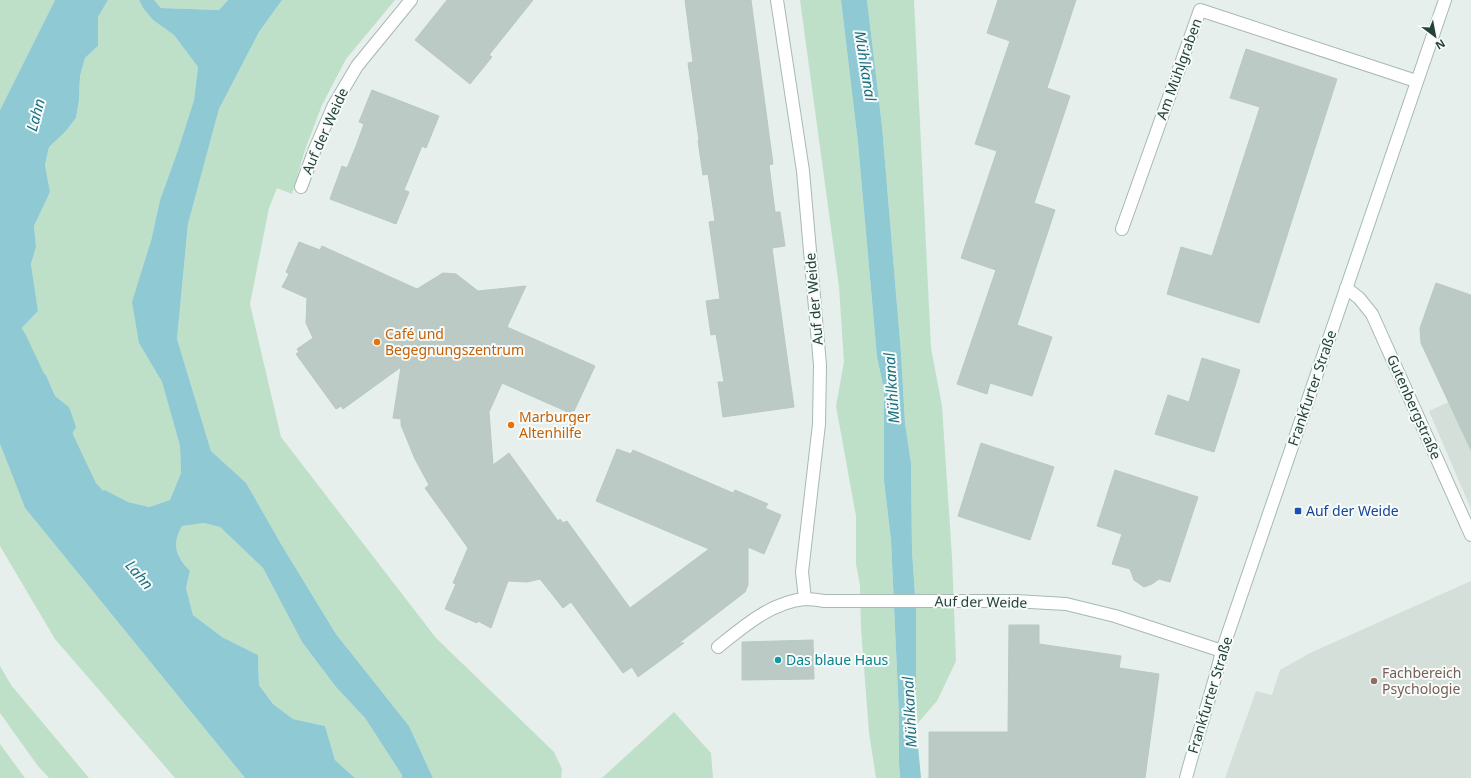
<svg xmlns="http://www.w3.org/2000/svg" width="1471" height="778" font-family="'Noto Sans',sans-serif">
	<style>
		.built { fill: #d4dfda }
		.green { fill: #bfe0c8 }
		.water { fill: #8ec9d4 }
		.lines { fill: none; stroke-linecap: round; stroke-linejoin: round }
		.river { stroke: #8ec9d4; stroke-width: 56 }
		.building { fill: #bbcac4; stroke: #b8c9c2 }
		.street-casing { stroke: #a8b8b2; stroke-width: 14 }
		.secondary-casing { stroke: #a4bbb3; stroke-width: 14 }
		.street { stroke: #fff; stroke-width: 12 }
		.secondary { stroke: #fff; stroke-width: 12 }
		.food-dot { fill: #e8710a; stroke: #f7fbf9; stroke-width: 1.5 }
		.transit-dot { fill: #1a4fb4; stroke: #f7fbf9; stroke-width: 1.5 }
		.culture-dot { fill: #0f9aa8; stroke: #f7fbf9; stroke-width: 1.5 }
		.education-dot { fill: #8d6e63; stroke: #f7fbf9; stroke-width: 1.5 }
		.labels { text-anchor: middle; stroke-width: 4; stroke-linejoin: round; paint-order: stroke }
		.street-label { font-size: 14px; fill: #24423a; stroke: #f7fbf9 }
		.food-label { font-size: 14px; fill: #c56008; stroke: #f7fbf9; text-anchor: start }
		.transit-label { font-size: 14px; fill: #164399; stroke: #f7fbf9; text-anchor: start }
		.culture-label { font-size: 14px; fill: #0d838f; stroke: #f7fbf9; text-anchor: start }
		.education-label { font-size: 14px; fill: #785e54; stroke: #f7fbf9; text-anchor: start }
		.water-label { font-size: 15px; font-style: italic; fill: #1c6f80; stroke: #f7fbf9 }
	</style>
	<rect width="100%" height="100%" fill="#e6efeb"/>
	<!-- built -->
	<g class="built">
		<path d="M1471 392V509L1429 411Z"/>
		<path d="M1471 581V778H1225L1256 691 1272 695 1280 670 1310 653Z"/>
	</g>
	<!-- green -->
	<g class="green">
		<path d="M0 0H55L0 110Z"/>
		<path d="M108 0H139L143 8 153 20 174 35 198 67 194 100 178 150 160 200 151 241 139 343 162 382 180 446 181 473 170 500 149 507 128 502 105 490 82 498C59 489 57 476 56 453L67 443 69 407 55 396 46 375 30 365 21 352 17 333 38 311 31 264 36 247 34 226 50 192 45 165 49 147 65 132 76 118 79 100 80 76 85 58 98 46V17Z"/>
		<path d="M154 0H228L219 10 161 8Z"/>
		<path d="M282 0H395L346 59 322 105 305 150 292 194 277 188 269 208 250 304 281 437 436 638 554 752 562 769 561 778H433L409 726 336 634 281 544 246 484 211 451 177 339 188 224 219 109 259 32Z"/>
		<path d="M800 0H841L858 143 877 357 884 390V481L891 540 899 716V763L900 778H876L869 733 861 628 860 585 856 564V516L836 406 844 362 839 287Z"/>
		<path d="M867 0H914L931 348 942 406 952 557 956 661 937 701 916 725V610L912 551 911 463 905 423 901 353 882 126Z"/>
		<path d="M0 444 25 508 245 778H175L55 639 0 546Z"/>
		<path d="M204 523 220 527 263 568 302 642 336 687 365 718 402 775V778H355L335 760 325 726 293 719 273 704 259 685 258 655 222 637 193 615 186 588 190 571C182 562 173 550 176 537 177 533 180 529 182 526Z"/>
		<path d="M0 666 11 685 89 778H49L38 766 0 713Z"/>
		<path d="M674 712 711 753 713 778H602Z"/>
		<path d="M0 744 25 778H0Z"/>
	</g>
	<!-- water -->
	<g class="water">
		<path d="M55 0H108L98 17V46L85 58 80 76 79 100 76 118 65 132 49 147 45 165 50 192 34 226 36 247 31 264 38 311 17 333 21 352 30 365 46 375 55 396 69 407 76 427 67 443 56 454C57 476 59 489 82 498L105 490 128 502 149 507 170 500 181 473 180 446 162 382 139 343 132 302 151 241 160 200 178 150 194 100 198 67 174 35 153 20 143 8 139 0H154L161 8 219 10 228 0H282L259 32 219 109 188 224 177 339 211 451 246 483 281 544 336 634 409 726 433 778H402V775L365 718 336 687 302 642 263 568 220 527 204 523 182 526C171 544 176 556 190 571L186 588 193 615 222 637 258 655 259 685 273 704 293 719 325 726 335 760 355 778H245L25 508 0 444V110Z"/>
		<path d="M841 0H867L882 126 901 353 905 423 911 463 912 551 916 610V725L921 778H900L899 763V716L891 540 884 481V390L877 357 858 143Z"/>
	</g>
	<g class="lines">
		<!-- river -->
		<path class="river" d="M0 346 72 498 117 550"/>
	</g>
	<!-- building -->
	<g class="building">
		<path d="M447 0H533L489 55 492 57 470 84 415 40Z"/>
		<path d="M685 0H751L773 164 769 165 775 212H780L785 246 772 248 794 407 723 417 718 382H724L716 334 711 335 706 301 720 299 709 222 715 221 708 174 703 175 698 141 699 140 688 63 693 62Z"/>
		<path d="M998 0H1076L1047 88 1070 96 1034 203 1055 210 1017 325 1052 337 1032 396 990 383 987 394 957 384 996 270 961 258 997 151 975 144 1010 41 987 33Z"/>
		<path d="M1246 49 1337 79 1259 323 1167 294 1181 247 1212 256 1260 107 1230 98Z"/>
		<path d="M372 90 439 116 426 148 422 146 404 190 409 192 396 224 330 199 342 166 347 168 356 146 364 124 359 122Z"/>
		<path d="M299 242 320 250 322 246 417 289 443 273 456 274 478 291 526 286 507 327 595 366 574 411 572 410 570 413 502 383 489 412 493 465 509 453 558 521 560 519 563 523 567 521 630 608 709 549 596 501 617 449 631 454 633 450 733 493 735 490 768 504 765 508 781 515 764 554 748 547V585L745 592 679 643H684L638 677 632 667 623 673 571 602 563 608 540 579 527 582 508 581 491 628 478 621 477 623 445 609 456 584 453 583 468 548 425 488 429 485 415 459 401 425V419L393 418 401 367 343 409 341 406 336 409 296 354 299 352 297 349 313 338 306 323 307 298 282 287 289 274 286 272Z"/>
		<path d="M1436 283 1471 295V450L1421 343 1420 328Z"/>
		<path d="M1202 358 1240 370 1214 452 1155 434 1168 395 1189 402Z"/>
		<path d="M981 443 1054 467 1030 540 958 516Z"/>
		<path d="M1115 470 1198 497 1170 582 1159 579 1152 584 1144 587 1134 580 1130 569 1112 564 1122 534 1097 526Z"/>
		<path d="M1009 625H1039V644L1121 656 1119 668 1159 674 1145 778H929V732H1008Z"/>
		<path d="M813 640 814 679 742 680V642Z"/>
	</g>
	<g class="lines">
		<!-- street casing -->
		<g class="street-casing">
			<g id="street">
				<path d="M777 0 803 171 820 365 819 424 802 572 805 599"/>
				<path d="M301 187 315 149 334 105 357 66 411 0"/>
				<path d="M1122 229 1200 10 1416 81"/>
				<path d="M1346 288 1359 298 1372 314 1471 535"/>
				<path d="M718 647C743 627 771 602 805 599 811 599 818 600 824 601H1014L1066 604 1115 616 1222 651"/>
			</g>
		</g>
		<!-- secondary casing -->
		<g class="secondary-casing">
			<path id="secondary" d="M1186 778C1197 735 1212 694 1222 651L1445 0"/>
		</g>
		<!-- street -->
		<use href="#street" class="street"/>
		<!-- secondary -->
		<use href="#secondary" class="secondary"/>
	</g>
	<!-- markers -->
	<g class="food-dot">
		<circle cx="377" cy="342" r="4"/>
		<circle cx="511" cy="425" r="4"/>
	</g>
	<rect class="transit-dot" x="1294" y="507" width="8" height="8" rx="2"/>
	<circle class="culture-dot" cx="778" cy="660" r="4"/>
	<circle class="education-dot" cx="1374" cy="681" r="4"/>
	<g class="labels">
		<!-- street labels -->
		<g class="street-label">
			<text transform="translate(1179 69) rotate(-70)" y="5">Am Mühlgraben</text>
			<text transform="translate(325 131) rotate(-66)" y="5">Auf der Weide</text>
			<text transform="translate(814 299) rotate(-95)" y="5">Auf der Weide</text>
			<text transform="translate(1312 388) rotate(-71)" y="5">Frankfurter Straße</text>
			<text transform="translate(1414 407) rotate(66)" y="5">Gutenbergstraße</text>
			<text transform="translate(981 602) rotate(1)" y="5">Auf der Weide</text>
			<text transform="translate(1210 695) rotate(-73)" y="5">Frankfurter Straße</text>
		</g>
		<!-- food labels -->
		<g class="food-label">
			<text x="385" y="339">Café und<tspan x="385" dy="16">Begegnungszentrum</tspan></text>
			<text x="519" y="422">Marburger<tspan x="519" dy="16">Altenhilfe</tspan></text>
		</g>
		<!-- transit labels -->
		<g class="transit-label">
			<text x="1306" y="516">Auf der Weide</text>
		</g>
		<!-- culture labels -->
		<g class="culture-label">
			<text x="786" y="665">Das blaue Haus</text>
		</g>
		<!-- education labels -->
		<g class="education-label">
			<text x="1382" y="678">Fachbereich<tspan x="1382" dy="16">Psychologie</tspan></text>
		</g>
		<!-- water labels -->
		<g class="water-label">
			<text transform="translate(865 66) rotate(81)" y="5">Mühlkanal</text>
			<text transform="translate(36 115) rotate(-75)" y="5">Lahn</text>
			<text transform="translate(892 388) rotate(-94)" y="5">Mühlkanal</text>
			<text transform="translate(139 575) rotate(49)" y="5">Lahn</text>
			<text transform="translate(910 712) rotate(-93)" y="5">Mühlkanal</text>
		</g>
	</g>
	<!-- north arrow -->
	<g transform="translate(1435 36) rotate(148)" stroke="#f7fbf9" stroke-width="3" paint-order="stroke">
	<path d="M0-3L7 15L0 10L-7 15Z" fill="#24423a"/>
	<text y="-6" font-size="11" font-weight="bold" text-anchor="middle" fill="#24423a">N</text>
	</g>
</svg>
